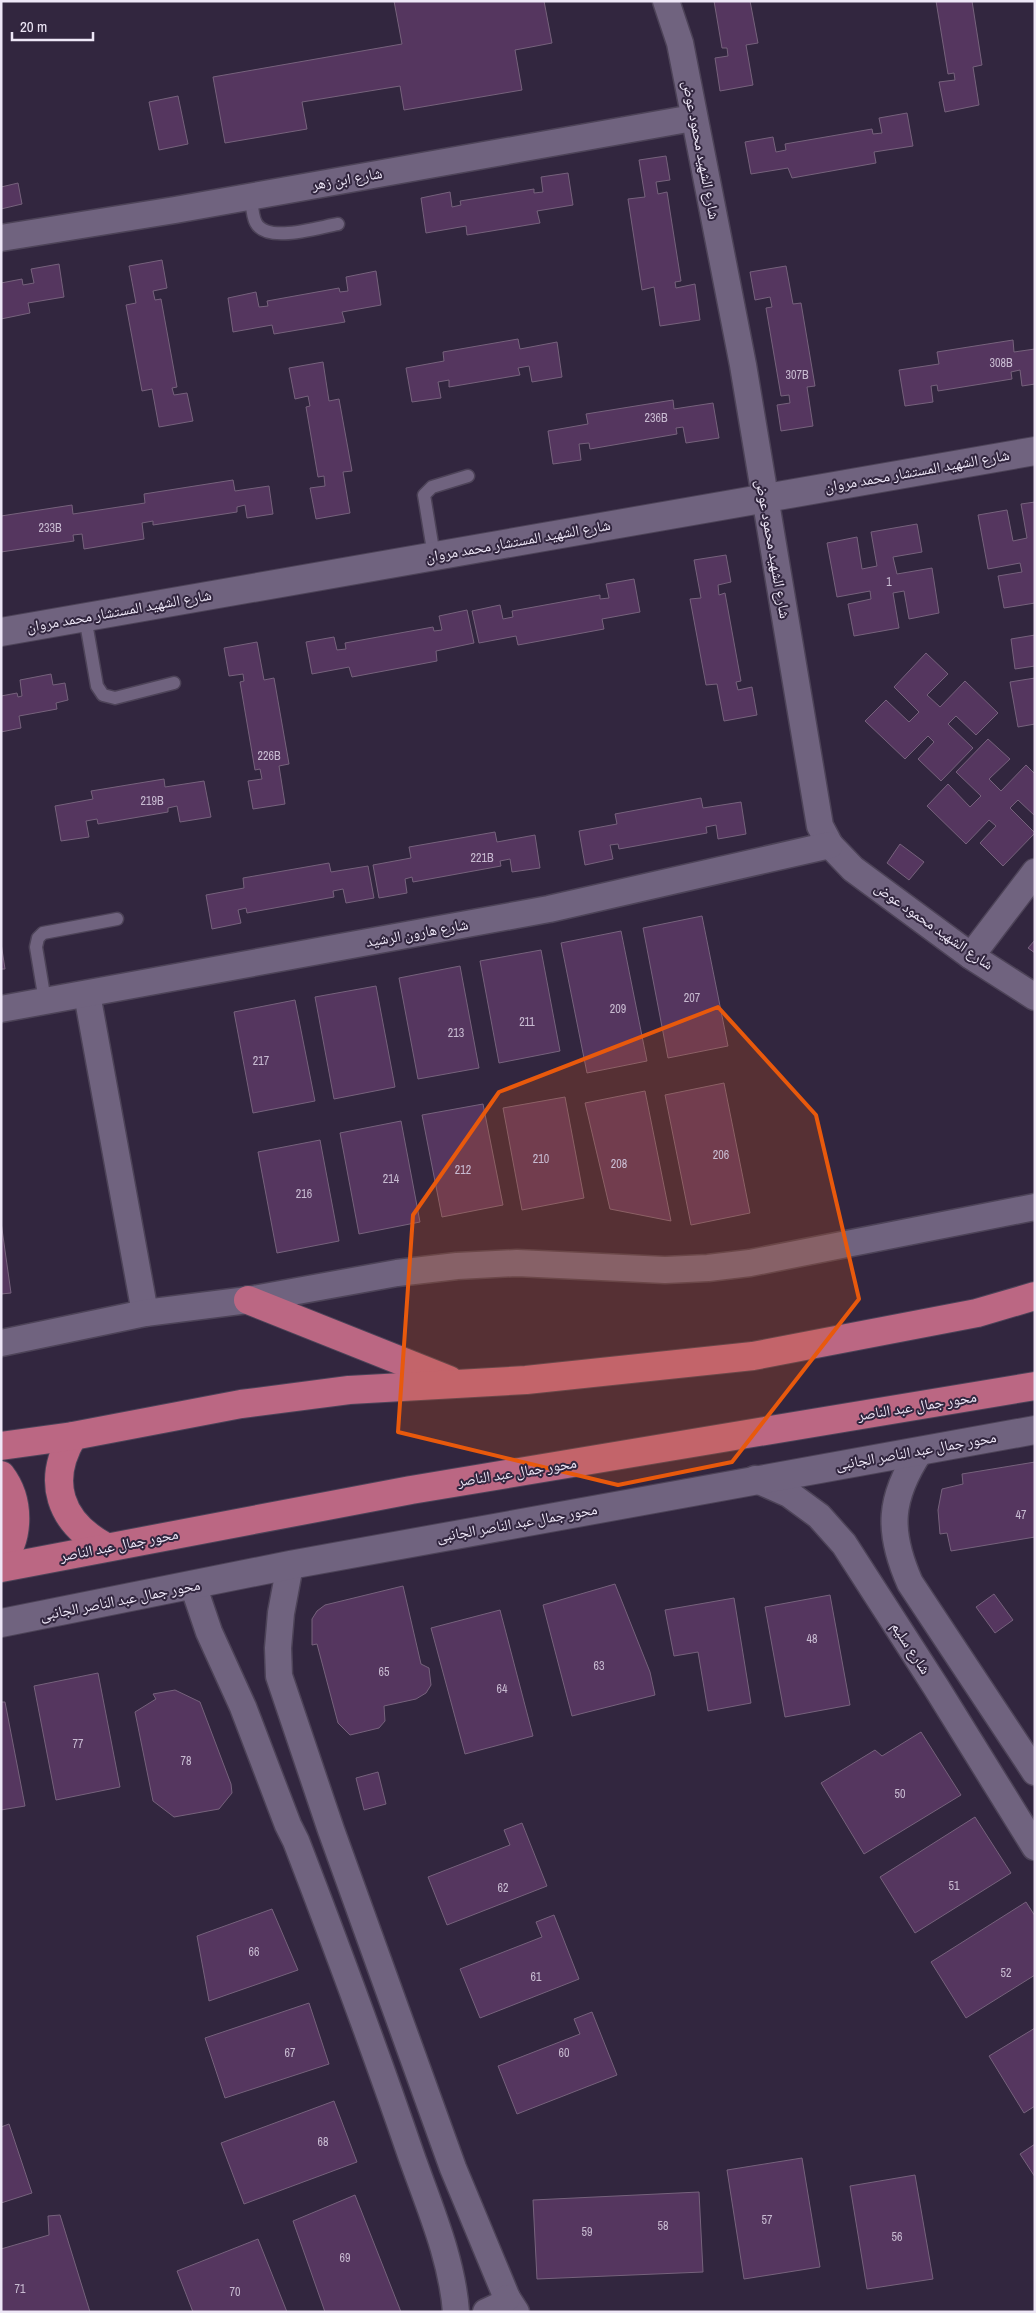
<svg xmlns="http://www.w3.org/2000/svg" width="1036" height="2313" font-family="'Archivo Narrow','Noto Naskh Arabic',sans-serif">
	<style>
		.building { fill: #55365f; stroke: #76627c }
		.lines { fill: none; stroke-linecap: round; stroke-linejoin: round }
		.lane-casing { stroke: #4d4358; stroke-width: 15 }
		.street-casing { stroke: #4d4358; stroke-width: 29 }
		.secondary-casing { stroke: #4d4358; stroke-width: 30 }
		.primary-casing { stroke: #4d4358; stroke-width: 30 }
		.lane { stroke: #70637f; stroke-width: 12 }
		.street { stroke: #70637f; stroke-width: 26 }
		.secondary { stroke: #70637f; stroke-width: 28 }
		.primary { stroke: #bb6783; stroke-width: 28 }
		.marked { fill: #e8590c; fill-opacity: 0.2; stroke: #e8590c; stroke-width: 4; stroke-linejoin: round }
		.labels { text-anchor: middle; stroke-width: 4; stroke-linejoin: round; paint-order: stroke }
		.number-label { font-size: 12px; fill: #c8bbd1 }
		.street-label { font-size: 15px; fill: #eee7f7; stroke: #32263f }
	</style>
	<rect width="100%" height="100%" fill="#32263f"/>
	<!-- building -->
	<g class="building">
		<path d="M394 1H544L552 43 515 50 522 90 404 110 400 86 302 102 307 129 225 143 213 77 402 44Z"/>
		<path d="M714 1H750L758 43 746 45 753 85 720 91 715 58 728 56 727 48H722Z"/>
		<path d="M936 1H972L982 65 973 67 979 105 945 112 939 82 955 80 954 73 948 74Z"/>
		<path d="M178 96 188 144 159 150 149 102Z"/>
		<path d="M907 113 913 146 874 152 876 163 792 178 788 168 751 174 745 142 773 137 776 152 786 150 785 144 872 129 873 134 882 133 879 118Z"/>
		<path d="M666 156 670 180 656 182 658 194 667 192 681 281 675 282 676 288 695 284 700 320 660 326 654 287 642 290 628 199 645 197 639 160Z"/>
		<path d="M568 173 573 205 537 211 540 223 467 235 466 226 426 233 421 198 450 192 452 207 461 205 460 201 534 189V193L543 192 541 177Z"/>
		<path d="M18 183 22 204 1 209V187Z"/>
		<path d="M162 260 167 288 153 291 155 300 161 299 177 387 172 388 174 395 187 393 193 421 159 427 152 389 142 391 126 305 136 303 129 266Z"/>
		<path d="M59 264 64 297 28 303 30 313 1 319V283L22 279 23 285 34 283 31 269Z"/>
		<path d="M786 266 793 304 801 303 815 386 807 387 813 426 781 431 777 405 790 403 789 395 781 396 766 308 772 307 770 297 755 300 750 272Z"/>
		<path d="M376 271 381 305 342 312 345 322 274 334 272 325 233 332 228 298 256 292 259 307 268 306 267 301 339 288 340 292 348 291 346 277Z"/>
		<path d="M518 339 520 349 557 342 562 377 532 382 529 366 518 368 520 375 449 387V380L438 382 441 398 412 402 406 368 444 361 443 352Z"/>
		<path d="M1013 340 1014 352 1035 349V384L1022 386 1020 370 1011 372 1012 379 938 391 937 385 931 386 933 402 905 406 899 370 939 364 937 352Z"/>
		<path d="M323 362 329 401 339 399 352 471 343 472 350 513 316 519 310 488 325 486 324 476 318 477 306 407 310 406 308 396 295 399 289 368Z"/>
		<path d="M673 400 674 409 713 403 719 438 686 443 683 427 676 428 677 434 590 449 589 443 579 444 581 460 553 464 548 431 588 424 586 414Z"/>
		<path d="M233 480 235 491 269 486 273 514 247 518 245 505 237 507V512L153 525V521L142 523 144 539 84 549 82 534 73 535 74 541 1 552V516L72 505 73 514 145 503 144 494Z"/>
		<path d="M1035 502V603L1004 608 998 576 1022 572 1020 563 988 569 978 515 1007 510 1013 541 1027 538 1021 504Z"/>
		<path d="M917 524 922 552 893 557 897 574 932 568 939 613 909 619 904 591 893 593 899 628 854 636 848 604 871 599 870 591 837 597 827 543 857 537 862 569 877 566 871 532Z"/>
		<path d="M726 555 731 582 718 585 719 595 725 593 741 681 736 682 738 690 752 687 757 715 724 721 717 684 706 685 690 599 701 598 694 560Z"/>
		<path d="M634 579 640 612 602 619 604 629 518 645 516 636 479 643 472 611 500 605 503 619 513 617 512 611 600 595V599L609 598 606 584Z"/>
		<path d="M467 610 474 643 436 651 437 661 352 677 349 667 312 674 306 642 334 637 337 650 346 649 345 643 433 627 434 631 442 630 439 616Z"/>
		<path d="M1035 635V666L1015 669 1011 639Z"/>
		<path d="M257 642 264 680 274 678 289 764 279 766 285 804 253 809 248 781 262 779 260 769 255 770 240 682 244 681 243 674 229 676 224 648Z"/>
		<path d="M926 653 948 674 927 695 940 707 965 681 998 713 976 735 956 716 948 724 973 748 941 781 918 759 934 742 928 736 905 759 865 721 886 700 909 722 919 712 894 687Z"/>
		<path d="M51 674 53 685 65 683 68 700 56 703 57 709 19 716 21 728 1 732V696L17 693 18 697 22 696 20 680Z"/>
		<path d="M1035 678V724L1018 727 1010 682Z"/>
		<path d="M988 739 1010 759 989 779 1001 791 1026 765 1035 774V816L1018 800 1010 808 1035 833 1003 866 980 843 996 826 989 820 966 844 927 806 948 784 970 807 981 796 956 772Z"/>
		<path d="M164 779 165 787 204 781 211 817 180 822 177 806 168 808V812L98 824 97 819 86 821 89 837 61 841 55 806 93 799 91 791Z"/>
		<path d="M701 798 703 808 741 802 746 834 718 839 716 825 706 827 707 833 619 849 618 844 610 845 613 859 585 865 579 831 617 824 615 814Z"/>
		<path d="M495 832 497 842 535 835 540 868 512 872 510 859 500 861 501 866 413 882 412 877 405 879 407 893 379 898 373 865 411 858 409 847Z"/>
		<path d="M900 844 924 862 909 880 887 863Z"/>
		<path d="M329 863 331 872 368 866 374 898 346 903 343 889 333 891 334 897 247 913 246 908 238 910 241 923 212 929 206 895 244 888 243 878Z"/>
		<path d="M702 916 728 1046 668 1058 643 928Z"/>
		<path d="M621 931 647 1061 587 1073 561 943Z"/>
		<path d="M1035 940V953L1028 948Z"/>
		<path d="M1 943 5 969H1Z"/>
		<path d="M541 950 560 1051 499 1063 480 961Z"/>
		<path d="M460 966 479 1068 418 1079 399 978Z"/>
		<path d="M376 986 395 1087 334 1099 315 997Z"/>
		<path d="M295 1000 315 1101 253 1113 234 1012Z"/>
		<path d="M724 1083 750 1213 691 1225 665 1095Z"/>
		<path d="M645 1091 671 1221 610 1209 585 1103Z"/>
		<path d="M565 1097 584 1198 522 1210 503 1108Z"/>
		<path d="M483 1104 503 1205 442 1217 422 1115Z"/>
		<path d="M401 1121 420 1222 359 1234 340 1133Z"/>
		<path d="M320 1140 339 1241 277 1253 258 1152Z"/>
		<path d="M1 1222 11 1293 1 1294Z"/>
		<path d="M1035 1462V1537L951 1551 947 1533 940 1534 938 1510 942 1489 963 1484 962 1474Z"/>
		<path d="M615 1584 650 1672 655 1695 572 1716 543 1605Z"/>
		<path d="M403 1586 421 1664 429 1668 431 1685 426 1693 416 1699 384 1706 385 1721 379 1728 350 1735 338 1723 317 1644 312 1645V1619L317 1611 325 1605Z"/>
		<path d="M994 1594 1013 1620 995 1633 976 1607Z"/>
		<path d="M830 1595 850 1705 785 1717 765 1607Z"/>
		<path d="M734 1598 751 1703 708 1711 698 1652 674 1656 665 1610Z"/>
		<path d="M500 1610 533 1736 465 1754 431 1628Z"/>
		<path d="M98 1673 120 1787 56 1800 34 1686Z"/>
		<path d="M175 1690 200 1702 231 1784 232 1793 219 1809 174 1817 153 1801 135 1712 156 1699 153 1694Z"/>
		<path d="M1 1702H5L25 1806 1 1810Z"/>
		<path d="M921 1732 961 1795 864 1854 821 1783 875 1750 882 1756Z"/>
		<path d="M378 1772 386 1804 364 1810 356 1778Z"/>
		<path d="M975 1817 1011 1873 915 1933 880 1877Z"/>
		<path d="M522 1823 547 1886 447 1925 428 1877 510 1845 504 1830Z"/>
		<path d="M1026 1902 1035 1916V1975L966 2018 931 1962Z"/>
		<path d="M272 1909 298 1970 209 2001 197 1936Z"/>
		<path d="M554 1915 579 1979 480 2018 460 1969 542 1937 536 1922Z"/>
		<path d="M309 2003 329 2064 225 2098 205 2038Z"/>
		<path d="M592 2012 617 2075 517 2114 498 2066 580 2034 574 2019Z"/>
		<path d="M1035 2028V2106L1024 2113 989 2056Z"/>
		<path d="M334 2101 357 2162 244 2204 221 2143Z"/>
		<path d="M9 2124 32 2193 1 2203V2127Z"/>
		<path d="M1035 2144V2177L1020 2154Z"/>
		<path d="M802 2158 820 2267 744 2279 727 2170Z"/>
		<path d="M915 2175 933 2279 867 2289 850 2186Z"/>
		<path d="M699 2192 703 2272 537 2279 533 2200Z"/>
		<path d="M355 2195 401 2312H325L293 2221Z"/>
		<path d="M60 2215 90 2312H1V2249L49 2235 48 2216Z"/>
		<path d="M258 2239 287 2312H193L177 2271Z"/>
	</g>
	<g class="lines">
		<!-- lane casing -->
		<g class="lane-casing">
			<g id="lane">
				<path d="M251 196C252 204 252 216 256 223 267 244 319 227 338 224"/>
				<path d="M434 556 424 495 432 487 468 476"/>
				<path d="M85 617 97 686 103 695 115 698 174 683"/>
				<path d="M45 1001 36 947 38 938 43 933 117 919"/>
			</g>
		</g>
		<!-- street casing -->
		<g class="street-casing">
			<g id="street">
				<path d="M666 1 680 43 743 365 820 826 830 845 853 869 971 956 1035 997"/>
				<path d="M1 238 175 210 693 118"/>
				<path d="M971 956 1035 872"/>
				<path d="M87 994 145 1313"/>
				<path d="M1 1009 549 909 830 845"/>
				<path d="M1 1343 145 1313 248 1300 397 1273 457 1266 517 1263 665 1270 708 1268 750 1263 1035 1207"/>
				<path d="M920 1451C889 1498 887 1531 910 1583L1035 1772"/>
				<path d="M755 1479 789 1494 819 1516 844 1544 936 1687 1035 1847"/>
				<path d="M290 1565 281 1613 278 1648 279 1676 331 1830 453 2168 507 2298 516 2312"/>
				<path d="M193 1585 209 1632 243 1707 288 1825 296 1841C336 1945 375 2050 411 2155 429 2206 452 2258 456 2312"/>
				<path d="M486 2312 499 2306 507 2298"/>
			</g>
		</g>
		<!-- secondary casing -->
		<g class="secondary-casing">
			<g id="secondary">
				<path d="M1 632 1035 451"/>
				<path d="M1 1623 290 1565 1035 1430"/>
			</g>
		</g>
		<!-- primary casing -->
		<g class="primary-casing">
			<g id="primary">
				<path d="M248 1300 449 1380"/>
				<path d="M73 1436C46 1481 59 1522 106 1547"/>
				<path d="M1 1446 73 1436 241 1404 349 1390 526 1380 753 1356 977 1313 1035 1296"/>
				<path d="M1 1475C20 1500 20 1537 1 1561"/>
				<path d="M1 1568 411 1490 1035 1386"/>
			</g>
		</g>
		<!-- lane -->
		<use href="#lane" class="lane"/>
		<!-- street -->
		<use href="#street" class="street"/>
		<!-- secondary -->
		<use href="#secondary" class="secondary"/>
		<!-- primary -->
		<use href="#primary" class="primary"/>
	</g>
	<!-- marked area -->
	<path class="marked" d="M718 1007 816 1115 859 1299 732 1462 618 1485 398 1432 413 1215 499 1092Z"/>
	<g class="labels">
		<!-- number labels -->
		<g class="number-label">
			<text x="1001" y="367">308B</text>
			<text x="797" y="379">307B</text>
			<text x="656" y="422">236B</text>
			<text x="50" y="532">233B</text>
			<text x="889" y="586">1</text>
			<text x="269" y="760">226B</text>
			<text x="152" y="805">219B</text>
			<text x="482" y="862">221B</text>
			<text x="692" y="1002">207</text>
			<text x="618" y="1013">209</text>
			<text x="527" y="1026">211</text>
			<text x="456" y="1037">213</text>
			<text x="261" y="1065">217</text>
			<text x="721" y="1159">206</text>
			<text x="541" y="1163">210</text>
			<text x="619" y="1168">208</text>
			<text x="463" y="1174">212</text>
			<text x="391" y="1183">214</text>
			<text x="304" y="1198">216</text>
			<text x="1021" y="1519">47</text>
			<text x="812" y="1643">48</text>
			<text x="599" y="1670">63</text>
			<text x="384" y="1676">65</text>
			<text x="502" y="1693">64</text>
			<text x="78" y="1748">77</text>
			<text x="186" y="1765">78</text>
			<text x="900" y="1798">50</text>
			<text x="954" y="1890">51</text>
			<text x="503" y="1892">62</text>
			<text x="254" y="1956">66</text>
			<text x="1006" y="1977">52</text>
			<text x="536" y="1981">61</text>
			<text x="290" y="2057">67</text>
			<text x="564" y="2057">60</text>
			<text x="323" y="2146">68</text>
			<text x="767" y="2224">57</text>
			<text x="663" y="2230">58</text>
			<text x="587" y="2236">59</text>
			<text x="897" y="2241">56</text>
			<text x="345" y="2262">69</text>
			<text x="20" y="2293">71</text>
			<text x="235" y="2296">70</text>
		</g>
		<!-- street labels -->
		<g class="street-label">
			<text transform="translate(701 150) rotate(79)" y="5">شارع الشهيد محمود عوض</text>
			<text transform="translate(347 179) rotate(-10)" y="5">شارع ابن زهر</text>
			<text transform="translate(917 471) rotate(-10)" y="5">شارع الشهيد المستشار محمد مروان</text>
			<text transform="translate(518 541) rotate(-10)" y="5">شارع الشهيد المستشار محمد مروان</text>
			<text transform="translate(773 549) rotate(80)" y="5">شارع الشهيد محمود عوض</text>
			<text transform="translate(119 611) rotate(-10)" y="5">شارع الشهيد المستشار محمد مروان</text>
			<text transform="translate(934 926) rotate(35)" y="5">شارع الشهيد محمود عوض</text>
			<text transform="translate(417 933) rotate(-10)" y="5">شارع هارون الرشيد</text>
			<text transform="translate(917 1406) rotate(-9)" y="5">محور جمال عبد الناصر</text>
			<text transform="translate(916 1451) rotate(-10)" y="5">محور جمال عبد الناصر الجانبى</text>
			<text transform="translate(517 1472) rotate(-9)" y="5">محور جمال عبد الناصر</text>
			<text transform="translate(517 1523) rotate(-10)" y="5">محور جمال عبد الناصر الجانبى</text>
			<text transform="translate(119 1545) rotate(-11)" y="5">محور جمال عبد الناصر</text>
			<text transform="translate(120 1600) rotate(-11)" y="5">محور جمال عبد الناصر الجانبى</text>
			<text transform="translate(911 1648) rotate(57)" y="5">شارع سليم</text>
		</g>
	</g>
	<!-- border -->
	<rect width="1036" height="2313" fill="none" stroke="#eee7f7" stroke-width="5"/>
	<!-- scale -->
	<path d="M12 32v8h81v-8" fill="none" stroke="#eee7f7" stroke-width="2.5"/>
	<text x="20" y="32" font-size="15" fill="#eee7f7" stroke="#32263f" stroke-width="4" paint-order="stroke">20 m</text>
</svg>
